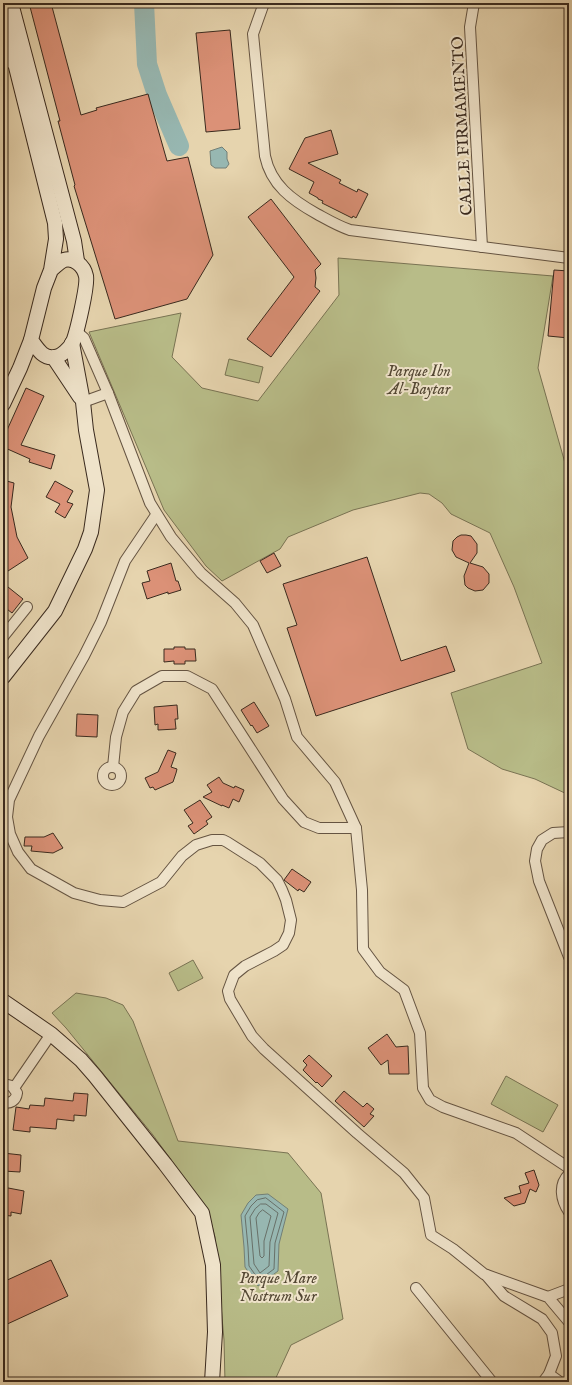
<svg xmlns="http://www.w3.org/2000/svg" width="572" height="1385" font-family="'IM FELL English',serif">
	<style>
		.green { fill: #b8bc88; stroke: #797353 }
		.water { fill: #97b7b1; stroke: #727f76 }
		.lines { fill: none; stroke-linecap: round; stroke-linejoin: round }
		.shore { stroke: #687068; stroke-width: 1 }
		.river { stroke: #97b7b1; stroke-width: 20 }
		.building { fill: #db9177; stroke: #3a2a1e }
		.street-casing { stroke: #655442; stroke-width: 12 }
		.secondary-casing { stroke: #3a2a1e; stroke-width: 16 }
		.street { stroke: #efe3ca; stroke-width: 10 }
		.secondary { stroke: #efe3ca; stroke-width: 14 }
		.labels { text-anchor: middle; stroke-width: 4; stroke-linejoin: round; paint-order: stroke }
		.street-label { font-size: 16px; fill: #3a2a1e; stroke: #efe3ca }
		.park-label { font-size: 16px; font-style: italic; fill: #534733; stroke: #efe3ca }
	</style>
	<rect width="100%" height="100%" fill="#e6d4ae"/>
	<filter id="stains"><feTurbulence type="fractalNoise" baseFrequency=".005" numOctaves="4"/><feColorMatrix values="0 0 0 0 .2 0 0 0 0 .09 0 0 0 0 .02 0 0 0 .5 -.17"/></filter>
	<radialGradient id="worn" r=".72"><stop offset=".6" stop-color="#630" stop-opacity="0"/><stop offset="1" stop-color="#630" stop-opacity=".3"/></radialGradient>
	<!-- green -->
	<g class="green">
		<path d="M338 258 553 276 538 368 565 463 569 471V795L535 779 502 769 468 749 451 693 542 663 514 587 490 533 451 514 442 503 429 494 420 493 353 510 288 537 280 549 222 581 206 566 164 510 89 332 181 313 172 357 202 388 258 401 339 295Z"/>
		<path d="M229 359 263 367 259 383 225 375Z"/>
		<path d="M193 960 203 978 178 991 169 973Z"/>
		<path d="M76 993 106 998 123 1005 133 1021 178 1141 288 1153 321 1193 343 1319 291 1345 274 1382H225L224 1340 215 1237 208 1211 153 1135 66 1028 52 1013Z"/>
		<path d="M506 1076 558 1105 543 1132 491 1104Z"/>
	</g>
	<!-- water -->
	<g class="water">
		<path d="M222 147 227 152V159L229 164 226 168H215L211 165 210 151Z"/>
		<path d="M268 1194 288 1209 279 1244 278 1271 258 1286 245 1267 244 1247 241 1215 248 1203 256 1195Z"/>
	</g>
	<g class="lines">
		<!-- shore -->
		<g class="shore">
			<path d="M266 1198 284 1212 275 1243 274 1269 259 1280 249 1266 248 1247 245 1216 251 1206 257 1200Z"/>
			<path d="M261 1204H266L278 1213 270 1242 269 1266 260 1273 254 1264 250 1217 255 1209Z"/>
			<path d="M263 1210 271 1216 264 1241V1256L262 1258 260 1256 256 1218 259 1213Z"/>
		</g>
		<!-- river -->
		<path class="river" d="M144 3 147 64 157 95 179 146"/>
	</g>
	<!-- building -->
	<g class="building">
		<path d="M29 3H51L81 115 97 110 96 108 148 94 167 161 188 157 213 255 187 299 115 319 74 186 75 185 58 121H60Z"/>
		<path d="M230 30 240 129 206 132 196 33Z"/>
		<path d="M331 130 338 154 308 163 341 180 339 183 357 192 358 189 368 194 356 218 353 216 352 218 322 203 323 201 318 199V198L309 193 314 182 289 169 305 138Z"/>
		<path d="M271 199 321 264 315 270 316 278 315 287 320 291 271 357 247 339 294 277 248 217Z"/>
		<path d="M554 270 569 271V338L548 336Z"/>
		<path d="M26 388 44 396 21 445 55 455 51 469 29 462 30 459 3 447V439Z"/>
		<path d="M3 480 14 483 11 507 17 537 28 558 8 571 3 561Z"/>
		<path d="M55 481 73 491 67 502 73 504 65 518 55 512 60 504 46 497Z"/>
		<path d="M461 535H466L471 536 477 544V553L470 563 483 567 489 574V583L483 590 475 591 468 588 465 585 464 576 469 563 456 557 452 550 453 541 457 537Z"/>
		<path d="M274 553 281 566 267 573 260 561Z"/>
		<path d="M367 557 401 661 446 646 455 671 316 716 287 628 297 625 283 584Z"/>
		<path d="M171 563 176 581H178L181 590 168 594V592L147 599 142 583 150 581 147 571Z"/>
		<path d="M3 583 23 599 12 613 3 606Z"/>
		<path d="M174 647H185V649H195L196 661H185V664H174V661L164 662V649H174Z"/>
		<path d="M254 702 269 726 257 733 252 725 251 726 241 710Z"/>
		<path d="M177 705 178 719H175L176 729 158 730V724L155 725 154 707Z"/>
		<path d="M77 714 98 715 97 737 76 736Z"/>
		<path d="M168 750 176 753 171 767 177 769 176 773 173 782 155 790 153 787 150 788 145 778 158 772Z"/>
		<path d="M219 777 223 783 234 788 235 786 244 790 239 802 233 799 229 808 222 805V806L203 797 212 792 207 785Z"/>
		<path d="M200 800 212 817 206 821 208 824 194 834 188 826 193 823 184 810Z"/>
		<path d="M53 833 63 848 53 853 31 851 32 846H24L25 837H44Z"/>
		<path d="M292 869 311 882 304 892 299 889 298 891 284 880Z"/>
		<path d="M387 1034 396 1047 408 1046 409 1074H389L388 1060 381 1065 368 1048Z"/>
		<path d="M309 1055 332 1076 322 1087 317 1082 316 1083 303 1070 307 1065 303 1061Z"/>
		<path d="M344 1091 363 1107 367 1103 374 1109 370 1114 374 1116 364 1127 335 1101Z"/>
		<path d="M74 1093 88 1094 86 1116 74 1115V1121L57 1119 56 1129 30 1127V1132L13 1130 16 1107 29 1109 30 1105 44 1106 45 1098 73 1101Z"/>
		<path d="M3 1153 21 1155 20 1172 3 1171Z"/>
		<path d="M534 1170 539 1185 536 1192 530 1189 525 1203 514 1206 504 1198 521 1193 519 1186 529 1183 525 1173Z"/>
		<path d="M3 1187 24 1191 21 1214 11 1212V1216L3 1215Z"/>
		<path d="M51 1260 68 1296 3 1326V1282Z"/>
	</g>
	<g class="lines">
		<!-- street casing -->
		<g class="street-casing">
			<g id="street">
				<path d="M264 3 253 34 265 156C271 185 292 200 317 214 328 220 338 226 350 230L569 258"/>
				<path d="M474 3 470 27 482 247"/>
				<path d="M3 64 20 58"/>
				<path d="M76 331 84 338 108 393 150 503 171 537 201 573 235 603 253 625 285 699 297 737 335 782 356 828 362 890 363 949 380 972 404 990 420 1033 423 1088 430 1100 443 1107 516 1133 569 1168"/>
				<path d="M83 402 108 393"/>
				<path d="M156 515 125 561 101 622 84 656 39 736 9 800 7 817 10 834 18 852 31 869 74 893 100 900 123 902 161 882 182 856 196 845 212 840H223L227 842 260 863 277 880 282 890 286 900 291 920 289 933 283 945 274 951 245 966 234 975 228 991 230 999 252 1036 264 1049 357 1133 404 1173 424 1198 431 1235 453 1249 484 1274 548 1297 569 1322"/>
				<path d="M3 637 27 607"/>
				<circle cx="112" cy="776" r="9"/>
				<path d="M113 767 116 737 123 712 136 691 162 676H187L212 689 283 799 304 822 319 828H356"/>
				<path d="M569 832 553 833 542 840 537 849 535 861 539 881 569 957"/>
				<path d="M3 1086 8 1085 12 1086 17 1093C16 1101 10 1104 3 1102"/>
				<path d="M14 1088 51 1034"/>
				<path d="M569 1174C558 1185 561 1200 569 1212"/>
				<path d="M486 1275 504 1296 542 1319 552 1333 556 1356 549 1374 543 1382"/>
				<path d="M416 1288 492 1382"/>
				<path d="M548 1297 569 1289"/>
				<path d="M549 1374 560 1382"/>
			</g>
		</g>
		<!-- secondary casing -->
		<g class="secondary-casing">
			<g id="secondary">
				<path d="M11 3 74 241 77 261"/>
				<path d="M3 15 55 223 56 239 51 270 44 288 31 340C37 348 43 359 54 357 61 357 70 348 73 342 77 332 88 285 86 276 84 266 74 257 64 260 59 262 55 267 51 270"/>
				<path d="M54 358 80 397"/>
				<path d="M3 404 20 368 31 340"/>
				<path d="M3 677 55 611 85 549 91 532 97 490 86 430 83 402 72 343"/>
				<path d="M3 1001 51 1034 81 1060 95 1076 165 1164 202 1213 213 1265 215 1332 212 1382"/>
			</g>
		</g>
		<!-- street -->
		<use href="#street" class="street"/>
		<!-- secondary -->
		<use href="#secondary" class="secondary"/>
	</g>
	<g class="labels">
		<!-- street labels -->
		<g class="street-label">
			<text transform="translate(461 126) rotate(-93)" y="6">CALLE FIRMAMENTO</text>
		</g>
		<!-- park labels -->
		<g class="park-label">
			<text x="419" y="376">Parque Ibn<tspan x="419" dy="18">Al-Baytar</tspan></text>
			<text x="278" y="1283">Parque Mare<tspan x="278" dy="18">Nostrum Sur</tspan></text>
		</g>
	</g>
	<!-- margin -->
	<rect width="572" height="1385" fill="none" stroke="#e6d4ae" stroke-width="16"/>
	<rect x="4" y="4" width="564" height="1377" fill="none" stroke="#3a2a1e" stroke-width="2"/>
	<rect x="8" y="8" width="556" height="1369" fill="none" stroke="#3a2a1e"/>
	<rect width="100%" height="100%" filter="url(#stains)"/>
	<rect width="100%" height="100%" fill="url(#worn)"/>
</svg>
